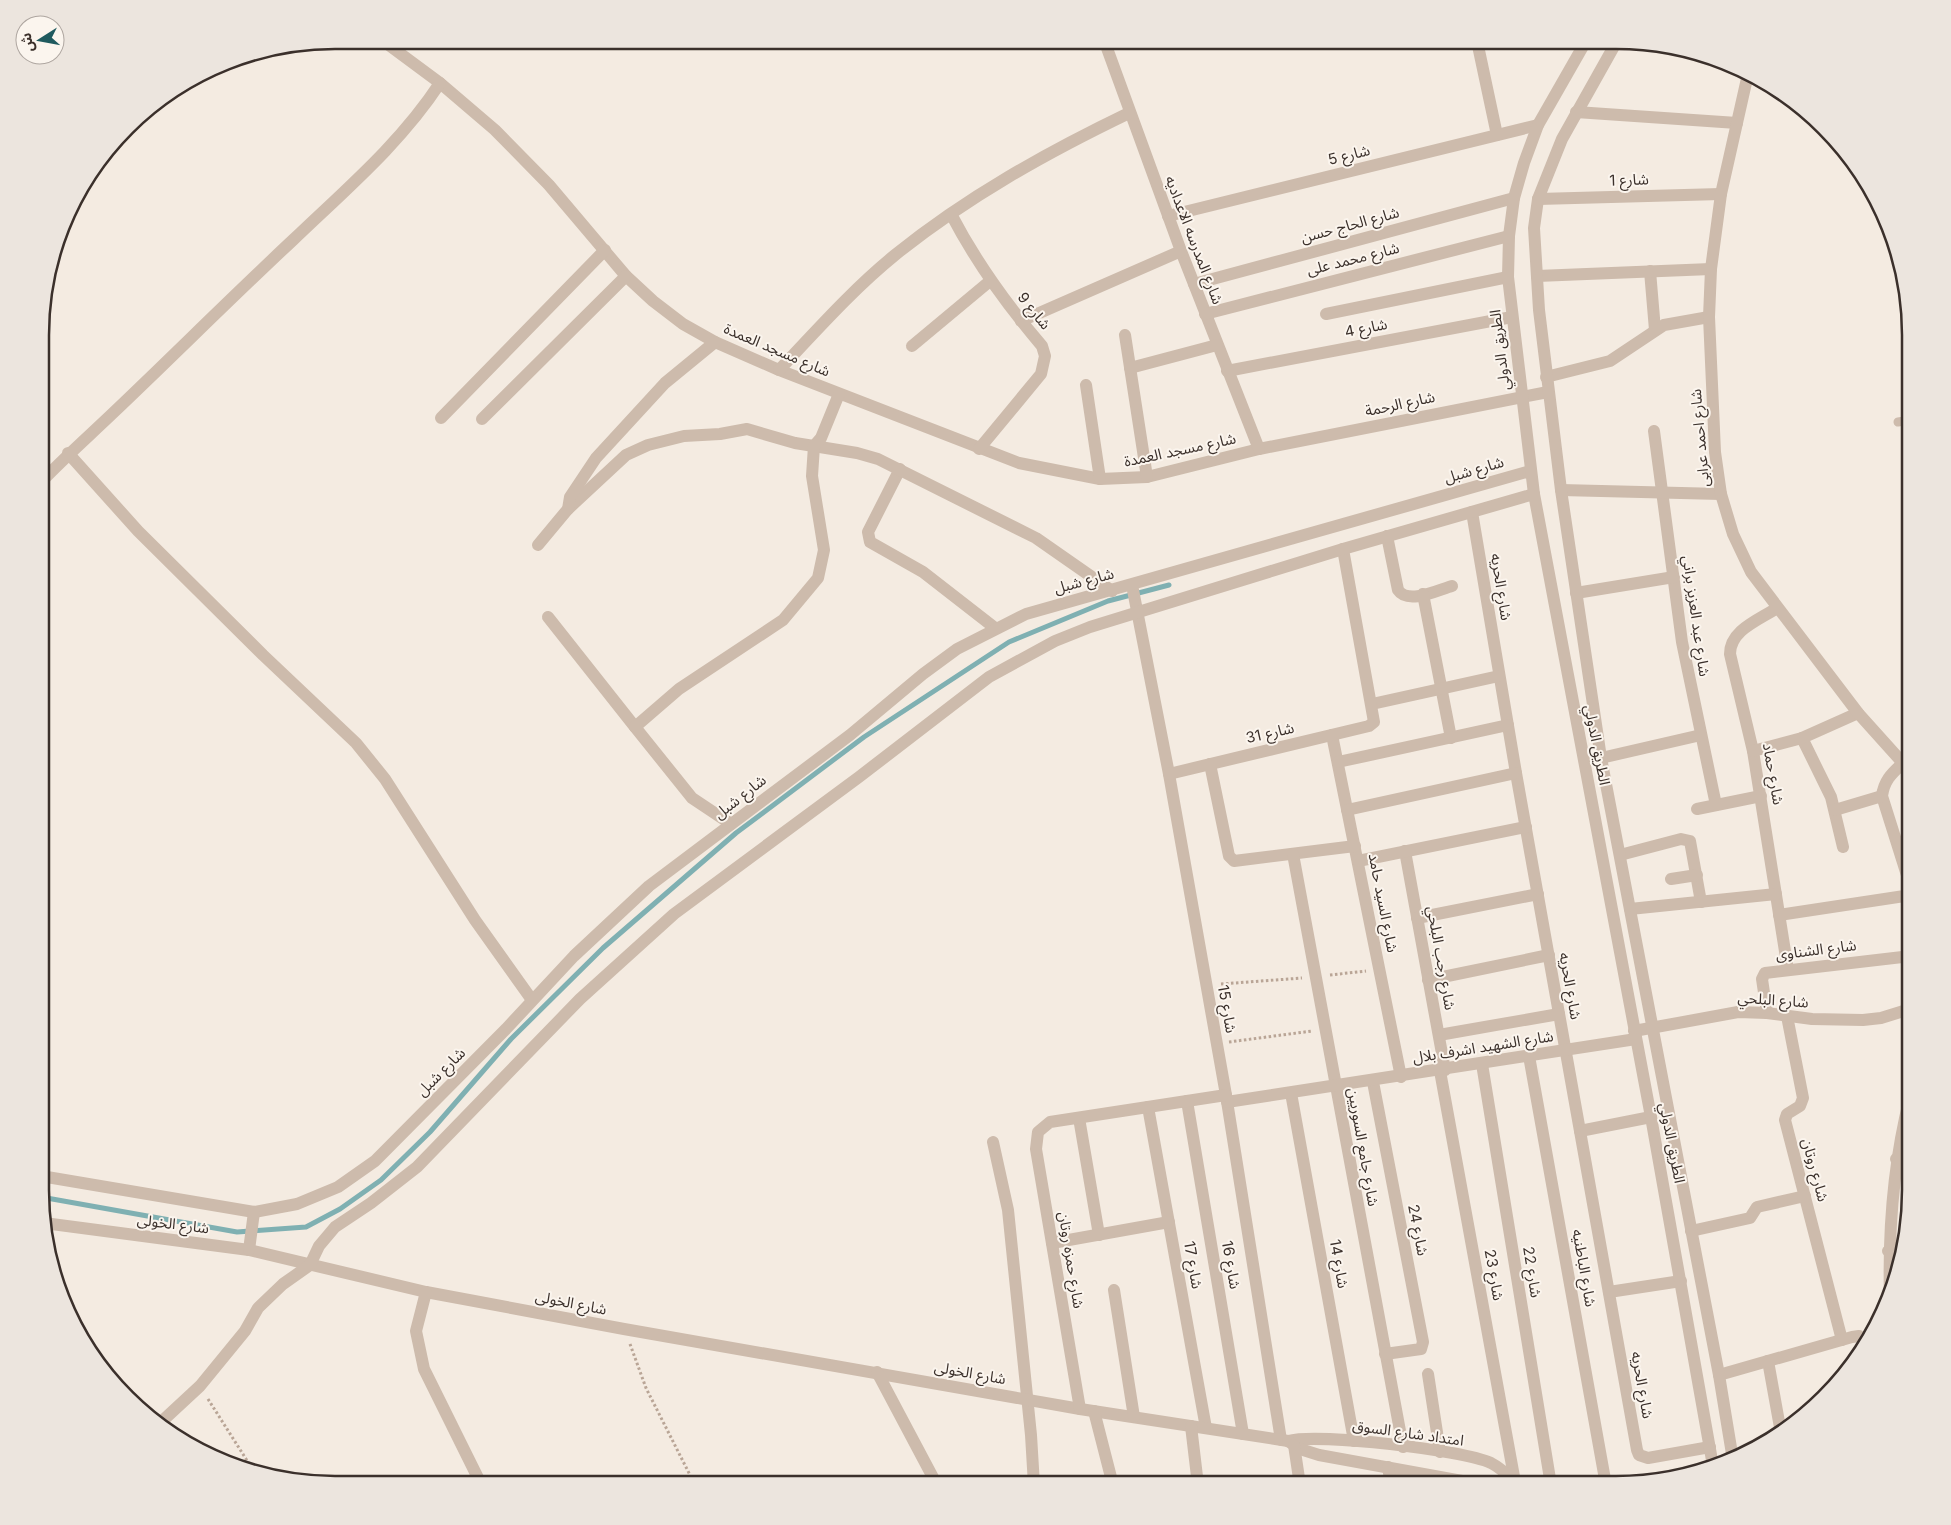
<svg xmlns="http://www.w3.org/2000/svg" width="1951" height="1525" font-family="Inter,'Noto Sans Arabic',sans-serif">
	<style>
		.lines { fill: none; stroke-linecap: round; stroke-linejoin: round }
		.stream { stroke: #7fb0b2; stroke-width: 5 }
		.path { stroke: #b9a596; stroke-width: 3; stroke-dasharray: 2.5 2.5; stroke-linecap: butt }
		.service { stroke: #cdbbac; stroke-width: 9 }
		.minor { stroke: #cdbbac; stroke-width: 12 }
		.tertiary { stroke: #cdbbac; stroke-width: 12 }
		.labels { text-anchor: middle; stroke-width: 4; stroke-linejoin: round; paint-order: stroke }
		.street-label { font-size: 15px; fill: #3b302b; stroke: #fbf5ee }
		.rim { fill: none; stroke: #3b302b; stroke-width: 2.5 }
	</style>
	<rect width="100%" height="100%" fill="#f4ebe1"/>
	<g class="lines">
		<!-- stream -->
		<path class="stream" d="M41 1197 237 1232 306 1227 340 1209 381 1180 430 1132 511 1039 603 948 736 833 864 737 1009 642 1108 601 1169 585"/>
		<!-- path -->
		<g class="path">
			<path d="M1330 975 1366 971"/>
			<path d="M1221 984 1302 978"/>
			<path d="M1229 1042 1312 1031"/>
			<path d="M50 1246 53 1238"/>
			<path d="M630 1344 646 1388 695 1485"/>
			<path d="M208 1399 253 1470"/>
		</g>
		<!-- service -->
		<path class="service" d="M1898 422 1911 420"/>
		<!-- minor -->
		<g class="minor">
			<path d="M382 40 440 83 495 130 549 185 626 276 653 301 683 324 715 342 779 370 1019 463 1100 479 1147 477 1259 449 1548 392"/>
			<path d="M1104 40 1181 251 1259 449"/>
			<path d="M1477 41 1497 135"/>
			<path d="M1576 112 1737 123"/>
			<path d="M1538 199 1721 194"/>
			<path d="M951 214C976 262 1007 305 1042 346L1045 356 1041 374 979 449"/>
			<path d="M1168 216 1538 125"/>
			<path d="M1650 271 1655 330"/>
			<path d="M1537 276 1711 269"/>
			<path d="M1194 284 1514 198"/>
			<path d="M1205 314 1509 236"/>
			<path d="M1326 314 1508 277"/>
			<path d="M1021 321 1181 251"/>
			<path d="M1125 335 1147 477"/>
			<path d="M912 346 990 281"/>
			<path d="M1130 368 1217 345"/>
			<path d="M779 370C816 331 853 289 895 255 967 197 1046 153 1129 113"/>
			<path d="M1227 371 1512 317"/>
			<path d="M1546 377 1610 361 1664 325 1709 317"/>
			<path d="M1086 385 1100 479"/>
			<path d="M441 418 605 250"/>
			<path d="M482 419 626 276"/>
			<path d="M1654 431 1682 642 1716 805"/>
			<path d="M68 453 138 531 263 655 356 743 385 779 475 920 532 1000"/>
			<path d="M900 469 868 532 870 542 923 572 995 628"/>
			<path d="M42 481C65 457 89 436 113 413 173 356 232 297 293 240 345 190 400 144 440 83"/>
			<path d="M1561 490 1721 494"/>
			<path d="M568 509 626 455 648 445 684 436 720 434 747 429 795 443 857 453 878 459 1036 538 1112 591"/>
			<path d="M1472 512 1516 773 1637 1450 1639 1455 1648 1458 1710 1447"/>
			<path d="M1387 536 1398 590C1408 605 1438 590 1452 586"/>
			<path d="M538 545 568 509 570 497 596 458 665 383 715 342"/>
			<path d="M1132 585 1169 774 1226 1095 1281 1440"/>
			<path d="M1576 593 1674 577"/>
			<path d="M1423 594 1451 738"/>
			<path d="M1777 608C1759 620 1730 630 1730 654L1753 751 1788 970"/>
			<path d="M548 617 635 727"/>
			<path d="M1372 704 1499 676"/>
			<path d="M1332 735 1401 1077"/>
			<path d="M1802 738 1831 797 1843 847"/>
			<path d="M1753 751 1802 738 1858 713"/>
			<path d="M1601 758 1701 735"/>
			<path d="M1338 762 1508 725"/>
			<path d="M1210 764 1229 856 1234 861 1355 846"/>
			<path d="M1902 764C1891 774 1884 781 1882 796L1911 888"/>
			<path d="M1169 774 1369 726 1374 722 1343 549"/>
			<path d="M1697 809 1761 796"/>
			<path d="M1347 810 1516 773"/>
			<path d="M1835 810 1882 796"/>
			<path d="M731 824 692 798 635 727 679 689 783 620 818 578 824 550 812 476 814 446 821 438 839 394"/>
			<path d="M1405 851 1445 1070"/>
			<path d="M1293 854 1403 1447"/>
			<path d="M1620 855 1681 839 1690 841 1701 902"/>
			<path d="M1358 861 1526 827"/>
			<path d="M1671 879 1697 875"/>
			<path d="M1630 909 1776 894"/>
			<path d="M1779 915 1911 895"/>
			<path d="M1417 918 1538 894"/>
			<path d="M1428 980 1549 955"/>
			<path d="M1767 1013 1762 979 1765 973 1911 956"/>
			<path d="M1787 1016 1803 1098 1800 1106 1787 1114 1785 1120 1842 1340"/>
			<path d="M1634 1031 1738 1012 1767 1013 1812 1019 1863 1020 1881 1018 1910 1009"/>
			<path d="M1439 1035 1559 1014"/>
			<path d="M1529 1056 1606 1485"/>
			<path d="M1482 1064 1551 1485"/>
			<path d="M1440 1071 1515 1482"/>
			<path d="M1373 1082 1423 1342 1421 1349 1385 1354"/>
			<path d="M1291 1093 1354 1441"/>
			<path d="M1187 1101 1243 1434"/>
			<path d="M1227 1102 1636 1039"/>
			<path d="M1148 1107 1206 1428"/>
			<path d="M1079 1118 1099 1235"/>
			<path d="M1580 1131 1651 1117"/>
			<path d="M993 1142 1008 1210 1031 1435 1034 1485"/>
			<path d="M1896 1159H1910"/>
			<path d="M41 1176 254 1212 297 1204 338 1187 375 1161 506 1029 574 956 649 886 850 735 923 674 957 649 1026 614 1530 471"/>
			<path d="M44 1223 249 1250 426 1292 624 1329 1080 1409 1288 1441C1319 1433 1462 1450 1491 1463 1501 1468 1508 1475 1515 1483"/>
			<path d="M1691 1231 1750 1218 1757 1207 1805 1196"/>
			<path d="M1052 1243 1169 1222"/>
			<path d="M249 1250 254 1212"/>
			<path d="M1888 1251 1902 1248"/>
			<path d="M1114 1290 1134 1417"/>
			<path d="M426 1292 416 1331 424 1369 481 1484"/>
			<path d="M1609 1292 1681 1281"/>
			<path d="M1890 1298C1888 1229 1893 1164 1910 1097"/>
			<path d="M1768 1361 1781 1433"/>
			<path d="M877 1372 937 1485"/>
			<path d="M1428 1374 1440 1452"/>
			<path d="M1719 1375 1852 1337 1859 1336 1865 1341"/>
			<path d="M1080 1409 1036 1149 1038 1132 1050 1122 1226 1095"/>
			<path d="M1094 1411 1113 1485"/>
			<path d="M159 1424 200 1386 245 1331 258 1308 283 1284 310 1265 319 1246 335 1227 371 1203 417 1167 580 999 674 914 859 777 989 677 1055 641 1090 627 1343 549 1534 494"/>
			<path d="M1191 1426 1198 1485"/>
			<path d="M1288 1441 1300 1449 1319 1455 1484 1485"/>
			<path d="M1294 1445 1300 1485"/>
			<path d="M1388 1467 1391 1485"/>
		</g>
		<!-- tertiary -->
		<g class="tertiary">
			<path d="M1586 41 1538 125 1524 163 1514 198 1509 236 1508 277 1534 494 1651 1117 1713 1466"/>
			<path d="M1617 41 1562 139 1538 199 1534 228 1539 310 1561 490 1601 758 1719 1375 1733 1460"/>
			<path d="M1748 74 1721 194 1711 269 1709 317 1715 452 1721 494 1733 534 1751 572 1858 713 1911 772"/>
		</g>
	</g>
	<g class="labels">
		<!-- street labels -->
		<g class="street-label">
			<text transform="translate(1349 155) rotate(-14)" y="5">شارع 5</text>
			<text transform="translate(1629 180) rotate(-2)" y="5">شارع 1</text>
			<text transform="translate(1350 225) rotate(-15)" y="5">شارع الحاج حسن</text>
			<text transform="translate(1194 240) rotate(69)" y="5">شارع المدرسه الاعداديه</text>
			<text transform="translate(1353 259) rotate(-14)" y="5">شارع محمد على</text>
			<text transform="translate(1034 311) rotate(51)" y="5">شارع 9</text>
			<text transform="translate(1366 328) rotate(-11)" y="5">شارع 4</text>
			<text transform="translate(777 350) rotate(23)" y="5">شارع مسجد العمدة</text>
			<text transform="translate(1500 350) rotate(-97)" y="5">الطريق الدولي</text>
			<text transform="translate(1400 404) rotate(-12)" y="5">شارع الرحمة</text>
			<text transform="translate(1700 438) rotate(-95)" y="5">شارع احمد عرابى</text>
			<text transform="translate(1180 450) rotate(-12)" y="5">شارع مسجد العمدة</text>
			<text transform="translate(1474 470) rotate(-16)" y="5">شارع شبل</text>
			<text transform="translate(1084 581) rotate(-15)" y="5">شارع شبل</text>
			<text transform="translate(1501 587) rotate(81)" y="5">شارع الحريه</text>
			<text transform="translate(1696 616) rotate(82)" y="5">شارع عبد العزيز براني</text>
			<text transform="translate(1270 733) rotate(-13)" y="5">شارع 31</text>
			<text transform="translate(1597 745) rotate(79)" y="5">الطريق الدولي</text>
			<text transform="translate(1773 774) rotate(80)" y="5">شارع حماد</text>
			<text transform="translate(740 797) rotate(-38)" y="5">شارع شبل</text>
			<text transform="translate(1383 903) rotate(79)" y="5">شارع السيد حامد</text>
			<text transform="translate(1816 950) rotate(-7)" y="5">شارع الشناوى</text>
			<text transform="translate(1441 958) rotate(80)" y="5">شارع رجب البلحي</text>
			<text transform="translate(1570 986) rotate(80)" y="5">شارع الحريه</text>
			<text transform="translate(1773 1000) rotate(4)" y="5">شارع البلحي</text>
			<text transform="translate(1227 1009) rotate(80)" y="5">شارع 15</text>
			<text transform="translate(1483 1047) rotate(-9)" y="5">شارع الشهيد اشرف بلال</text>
			<text transform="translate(441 1072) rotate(-45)" y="5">شارع شبل</text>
			<text transform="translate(1672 1143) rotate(79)" y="5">الطريق الدولي</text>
			<text transform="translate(1363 1147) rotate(80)" y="5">شارع جامع السوريين</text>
			<text transform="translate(1815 1170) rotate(75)" y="5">شارع روتان</text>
			<text transform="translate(173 1224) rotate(7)" y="5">شارع الخولى</text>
			<text transform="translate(1418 1230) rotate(79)" y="5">شارع 24</text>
			<text transform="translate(1071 1260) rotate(81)" y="5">شارع حمزه روتان</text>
			<text transform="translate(1339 1264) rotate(80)" y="5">شارع 14</text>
			<text transform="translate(1193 1265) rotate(80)" y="5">شارع 17</text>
			<text transform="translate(1231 1265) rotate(80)" y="5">شارع 16</text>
			<text transform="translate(1584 1268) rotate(80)" y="5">شارع الباطنيه</text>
			<text transform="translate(1532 1272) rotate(81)" y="5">شارع 22</text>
			<text transform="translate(1494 1275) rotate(80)" y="5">شارع 23</text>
			<text transform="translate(571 1303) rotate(11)" y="5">شارع الخولى</text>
			<text transform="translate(970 1373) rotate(10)" y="5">شارع الخولى</text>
			<text transform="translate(1642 1385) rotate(80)" y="5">شارع الحريه</text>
			<text transform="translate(1408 1433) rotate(8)" y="5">امتداد شارع السوق</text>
		</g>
	</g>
	<!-- crop -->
	<path d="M0 0H1951V1525H0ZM335 49H1616A286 286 0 0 1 1902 335V1190A286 286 0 0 1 1616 1476H335A286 286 0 0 1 49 1190V335A286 286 0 0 1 335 49Z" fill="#ece5de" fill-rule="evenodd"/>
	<path class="rim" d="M335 49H1616A286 286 0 0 1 1902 335V1190A286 286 0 0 1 1616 1476H335A286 286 0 0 1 49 1190V335A286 286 0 0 1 335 49Z"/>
	<!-- north arrow -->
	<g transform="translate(40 40) rotate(259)"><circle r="24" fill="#fbf5ee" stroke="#aea6a0"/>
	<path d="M0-4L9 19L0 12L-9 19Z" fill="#1f5a5e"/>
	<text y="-8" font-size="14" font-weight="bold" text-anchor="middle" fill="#3b302b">ش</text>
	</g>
</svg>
